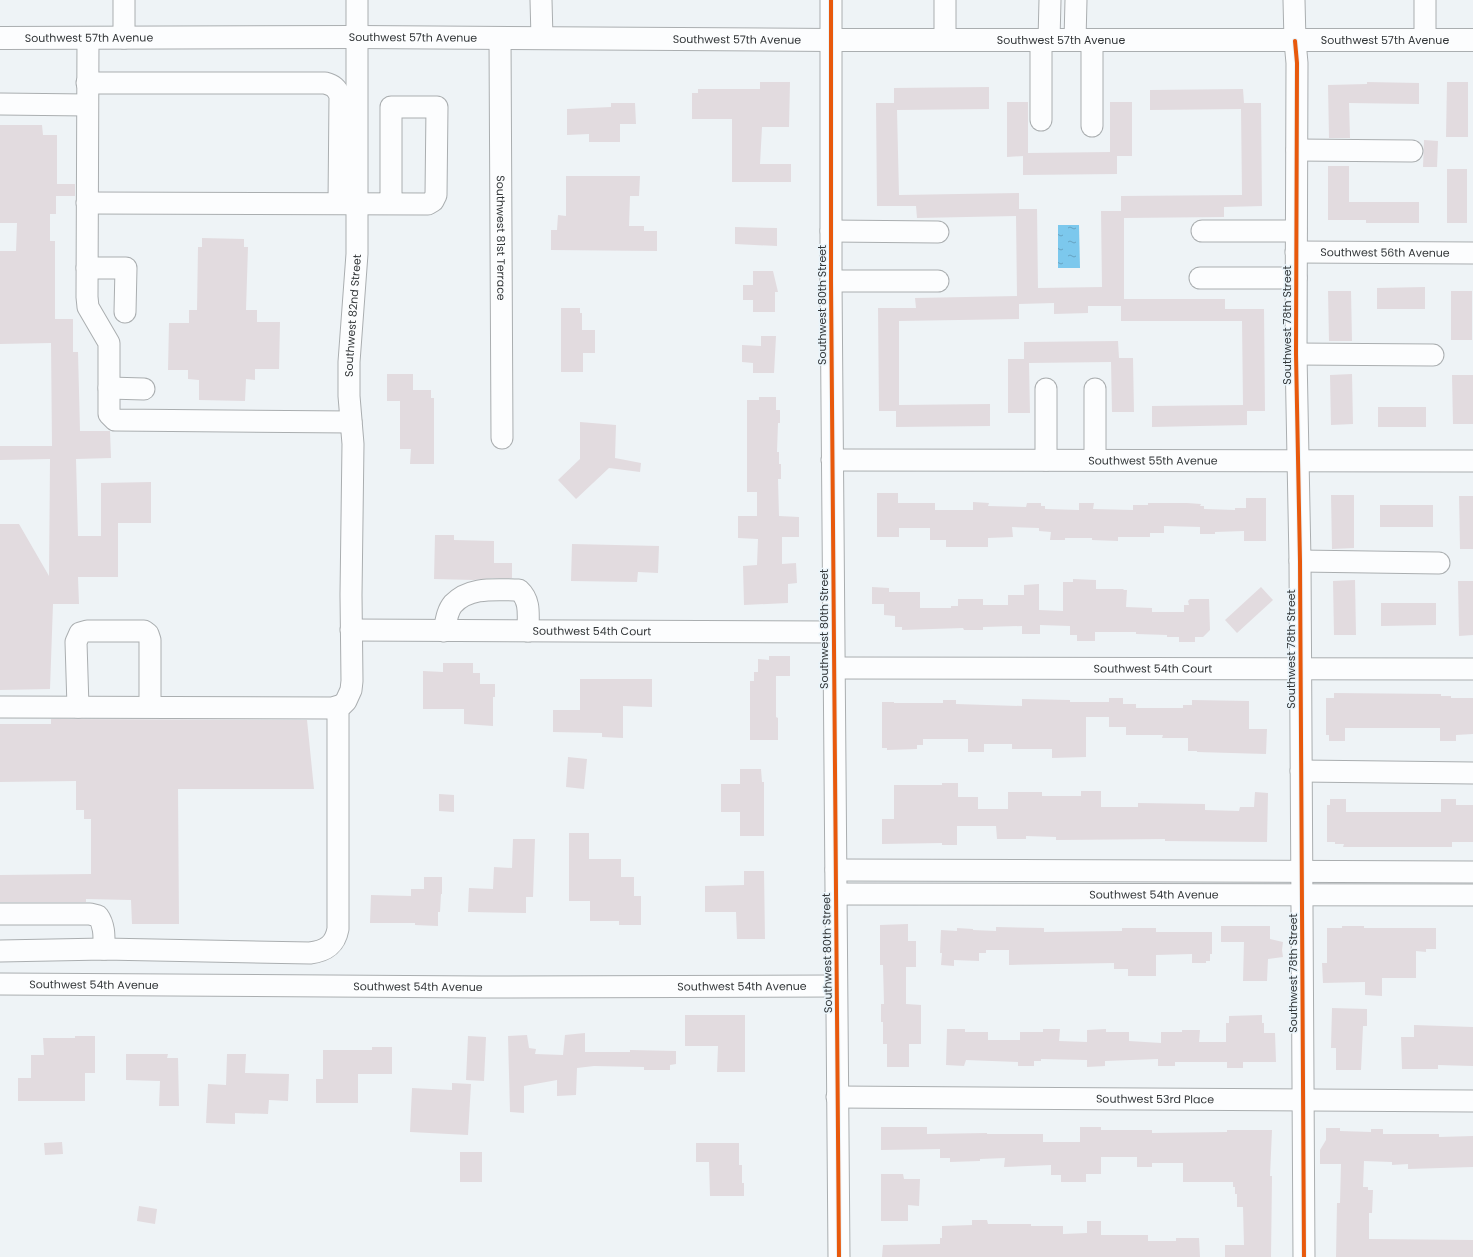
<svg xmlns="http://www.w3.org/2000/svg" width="1473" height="1257" font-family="Poppins,sans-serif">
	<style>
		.water { fill: url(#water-ripples) }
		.building { fill: #e2dbdf }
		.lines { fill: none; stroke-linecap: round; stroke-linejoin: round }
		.minor-casing { stroke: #aaaeb0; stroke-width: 23 }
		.major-casing { stroke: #aaaeb0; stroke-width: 24 }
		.minor { stroke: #fcfdfe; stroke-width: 21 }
		.major { stroke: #fcfdfe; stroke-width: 22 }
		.cycleway-casing { stroke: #eaf4fa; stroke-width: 6 }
		.cycleway { stroke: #e8590c; stroke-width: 4 }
		.labels { text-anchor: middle; stroke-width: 3; stroke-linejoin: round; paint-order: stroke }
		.street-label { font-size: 11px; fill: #333739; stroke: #eaf4fa }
	</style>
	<defs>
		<pattern id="water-ripples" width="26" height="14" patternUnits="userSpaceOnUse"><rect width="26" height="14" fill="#7cc8ed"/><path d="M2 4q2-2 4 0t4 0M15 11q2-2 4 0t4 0" fill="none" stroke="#66a3c1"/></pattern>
	</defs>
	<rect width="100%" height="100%" fill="#eef3f6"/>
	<!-- water -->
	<path class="water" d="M1058 225H1079L1080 268H1058Z"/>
	<!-- building -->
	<g class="building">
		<path d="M760 82H790L789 127H762L760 164H791V182H732V119H692V93H698V89H760Z"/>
		<path d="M1367 82 1419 83V104L1349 103 1350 138H1329L1328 85 1367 84Z"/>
		<path d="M1447 82H1468V137H1446Z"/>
		<path d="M989 87V109L897 110 899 195 1019 193V209H1037L1038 288 1102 287 1101 211H1121V196L1242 195 1241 109 1150 110V90L1243 89 1244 103H1261L1262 206 1224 207V217L1124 218V299H1225V309H1264L1265 411H1247V425L1152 427V406L1243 405 1242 321H1121V306H1088V313L1054 314V303L1019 304V319L899 321V405L990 404V426L896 427V411H879L878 308H916L915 298 1017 296 1016 216 917 218 916 206H877L876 103H894V88Z"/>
		<path d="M1007 102H1028V153L1110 152V102H1132V156H1117V174L1023 175V156L1007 157Z"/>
		<path d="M611 103H635L636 124H620V142H589V134L567 135V109L611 107Z"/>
		<path d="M0 125H42L43 135H57V184H75V196H56V214H50V241H55V319H73V352H78L80 431H110L111 458 76 459 78 536H101V483L151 482V523H118V577H78L79 604H53L50 689 0 690V524H19L49 576 50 459 0 460V446H52L51 343 0 344V251H16L17 223H0Z"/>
		<path d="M1424 140 1438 141 1437 167H1423Z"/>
		<path d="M1328 166H1349V202H1419V223H1366V220H1328Z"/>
		<rect x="1447" y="169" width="20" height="54"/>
		<path d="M566 176H640L639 196H630L629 226H644V231H657V251L551 250V230H557L558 215 566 216Z"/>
		<path d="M735 227 777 228V246L735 244Z"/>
		<path d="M202 238 244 239V247H248L246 310H257V322H280L279 369H255V380L246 379 245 401 199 400V380L188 379V370H168L169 323H189V310H197L198 247H202Z"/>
		<path d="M753 271H773L778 292H775V312H753V300H743V285H753Z"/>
		<path d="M1425 287V309H1377V288Z"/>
		<path d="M1328 291H1351L1352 341H1329Z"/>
		<rect x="1451" y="291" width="21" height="49"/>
		<path d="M561 308H580V313H582V330H595V353H583V372H561Z"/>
		<path d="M761 336H776L774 373H753V363L742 362V345L761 346Z"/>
		<path d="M1118 341 1119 358H1133L1134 412H1112L1111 362 1029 363 1030 413H1008V359H1024V342Z"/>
		<path d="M387 374H413V390H431V398H434V464H410L411 449H400V401H387Z"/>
		<path d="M1352 374 1353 424 1331 425 1330 375Z"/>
		<path d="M1452 375H1473V424H1453Z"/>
		<path d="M759 397H776V410H780V423H778L777 452H779V464H781V479H778L779 516 799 517V537H782V564L796 563 797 583 788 584V603L744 605 743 566 757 565 758 539 738 538V516H757V492H747V400H759Z"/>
		<rect x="1378" y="407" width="48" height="20"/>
		<path d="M580 422 616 425 615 458 641 463 640 472 609 468 576 499 558 480 580 459Z"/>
		<path d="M877 493H898V503H935V510H973V502L989 503 988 506 1026 507 1027 503H1041V506H1045V509L1079 510V503H1094L1093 509 1133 510V505H1148V503H1187L1201 504 1200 506H1204V509L1235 510V508H1246V498H1266V541H1244V531L1215 532V534H1200V527L1164 526V533H1150V537H1118V541L1092 540V538H1065V540H1050L1051 532 1039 531V528L1012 527 1013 537 988 538V547H946V540H930V528H899V537H877Z"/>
		<path d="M1331 495H1354V548L1332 549Z"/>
		<path d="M1459 496H1473V549H1460Z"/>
		<rect x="1380" y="505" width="53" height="22"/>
		<path d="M435 535H454V540L494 541V563H512V578H492L474 580 434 579Z"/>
		<path d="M572 544 659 546 658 573 638 572 637 582 571 581Z"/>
		<path d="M1073 579 1096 580V589H1124L1123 590H1127L1126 607 1152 608V612H1184V605H1189L1188 601 1190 599H1209L1210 630 1203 637H1195V642H1179V637H1167V635L1136 634V632H1095V641H1077V635H1070V626L1040 625V634H1022V626L983 627V630H964L963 628 902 630V627H895V616L884 615V604H872V587L889 588V592H920V608H951V606H958V599H983V605H1008V595H1024V585L1039 584V610L1063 611V582H1073Z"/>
		<path d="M1355 580 1356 635H1334L1333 581Z"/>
		<path d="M1458 581H1473V635L1459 636Z"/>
		<path d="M1261 587 1273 600 1237 633 1225 620Z"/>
		<path d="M1381 603H1436V625L1381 626Z"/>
		<path d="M769 656H790V676H776V717L778 718V740H750V681H754V672H758V659L769 660Z"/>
		<path d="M443 663H473V673H480V684H495V697H493V726L464 724V709H423V671L443 672Z"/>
		<path d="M580 679H652V707L623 706V738L602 737V733L553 732V710H580Z"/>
		<path d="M1334 693 1441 694V696H1451V698H1473V734L1456 735V741H1440V728H1345V741H1329V735H1326V698H1334Z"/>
		<path d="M1109 698H1123V704H1136V708H1183V705H1192V700L1249 701V729H1267L1266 754 1197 752V751H1188V738H1162L1163 735H1126V727H1109V717H1086V757L1052 758V749H1012V744H984V752H968V739H923V745H917V749L887 750V748H882V702H894V703H943V700H956V704L1022 706V699L1070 700V702H1109Z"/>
		<path d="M51 719 307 720 314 789H178L179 924H132L131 900 86 899V902H0V875L91 874V819H84V810H76V781L0 782V724H51Z"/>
		<path d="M568 757 587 759 584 789 566 787Z"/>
		<path d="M740 769H761L762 782H764V836H740V812H721V784H740Z"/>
		<path d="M942 783H958V797H978V809H1008V792H1042V796H1081V791H1101V807H1138V803L1205 804V810L1239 811 1240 807H1254L1255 792 1268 793 1267 842 1165 841V839L1056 840V837L1026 836V839H997L996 826H957V845H942V843L882 844V819H894V785H942Z"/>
		<path d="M439 794 454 795V812L439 811Z"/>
		<path d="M1330 799H1346V812H1441V799H1456V805H1473V842H1452V847H1343L1344 844H1335V842H1327V805H1330Z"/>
		<path d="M569 833H589V859H621V877H634V896H641V925H619V921H590V901H569Z"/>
		<path d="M513 839H535L533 897H526V913L468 912 469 888 493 889 494 867 512 868Z"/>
		<path d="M744 871H764L765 939H737L736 912H705V886L744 885Z"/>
		<path d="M424 877H442V894H441L440 912H438V926L415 925V923H370L371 895 411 896V889H424Z"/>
		<path d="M908 924V941H916V967H906V1004L921 1005V1044H909V1067H887V1044H883V1022H881V1004H884L883 965H880V925Z"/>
		<path d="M1221 926H1270V939L1283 942 1282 950 1283 957 1268 959 1267 981H1243L1244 942H1221Z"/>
		<path d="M1342 926H1364V928H1436V949H1426V952L1416 951V978H1382V996L1365 995V982L1323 983 1322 963H1327V928H1342Z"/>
		<path d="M996 927 1044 928V932L1122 931V928H1156V932H1212V954H1210V961H1206V963H1192V954L1156 955V976H1128V969H1114V963L1009 965V950H986V953H979V961L954 960V966L941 965 942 953H940L941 930 957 931V928L973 929V930L996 931Z"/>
		<path d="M1332 1008 1367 1009V1026H1363L1361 1070H1336V1048H1331Z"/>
		<path d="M685 1015H745V1072H717L718 1046H685Z"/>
		<path d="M1262 1015V1023H1264V1033H1275L1276 1062H1243V1068H1227V1062H1175V1066H1158V1059L1105 1061V1066L1087 1067V1060L1041 1059V1061H1034V1066H1018V1062L966 1060 964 1066 946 1065 947 1029H965V1032H988V1040H1020V1032H1043V1029H1060L1059 1041 1087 1042V1030L1106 1029V1032H1129V1041L1161 1043V1032H1182V1030H1200L1199 1042H1226V1023H1229V1016Z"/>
		<path d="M1414 1025 1473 1027V1066L1438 1065V1069H1402L1401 1037H1414Z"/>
		<path d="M585 1033V1052H630V1050L676 1051V1064L670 1065V1070H644V1067L594 1066 577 1068 576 1095 557 1096V1080L524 1086V1113L510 1112 508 1036 527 1035 529 1048 536 1049 535 1054 563 1055 565 1035Z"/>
		<path d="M75 1036H95V1073H85V1101H18V1078H31V1055H44L43 1038H75Z"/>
		<path d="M468 1036 486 1037 484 1081 466 1080Z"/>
		<path d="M372 1047H392V1074H358V1103H316V1079H323V1050H372Z"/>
		<path d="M126 1054H168L167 1058H178L179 1106H159L160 1081 126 1080Z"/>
		<path d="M227 1054H246L245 1073 289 1074 288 1101 269 1100 268 1114 235 1113V1124L206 1123 208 1084 226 1085Z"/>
		<path d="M452 1083 471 1084 468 1135 410 1132 412 1088 452 1090Z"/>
		<path d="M881 1127H927V1134L987 1133V1134H1043V1142H1080V1127H1101V1130H1152V1133L1227 1132V1130H1272L1270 1176H1272L1271 1257H1225V1245H1244L1243 1207H1237V1194H1235V1187H1233V1182H1183V1163H1152V1167H1137V1157H1101V1174H1086V1182H1061V1175H1051V1165L1004 1167 1005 1158 980 1159V1161L950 1162V1158H940V1149L881 1150Z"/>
		<path d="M1326 1128H1340V1131L1371 1132V1129H1383V1134H1439V1137L1473 1136V1167L1408 1169V1164L1392 1165V1162L1364 1161 1363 1187H1368V1190H1373L1372 1213H1369V1239L1473 1240V1257H1336L1337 1203H1340L1341 1164H1320V1150L1326 1140Z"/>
		<path d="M62 1142 63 1154 45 1155 44 1143Z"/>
		<path d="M696 1143H739V1165H742V1183H744V1196H710L709 1162H696Z"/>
		<rect x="460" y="1152" width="22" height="30"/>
		<path d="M881 1174H903L904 1179H920L919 1206 908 1205V1221H881Z"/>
		<path d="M139 1206 157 1209 155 1224 137 1221Z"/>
		<path d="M972 1220H987L988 1224H1031V1226H1063V1234L1087 1233V1221H1101V1235H1148V1241H1176V1238H1199L1200 1257H882L883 1245 940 1244V1238H942V1226L972 1225Z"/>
	</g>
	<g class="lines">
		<!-- minor casing -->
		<g class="minor-casing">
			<g id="minor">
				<path d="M541 0 542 38"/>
				<path d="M831 0V281L839 1257"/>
				<path d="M1294 0 1295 41 1297 63 1296 354 1300 561 1304 1257"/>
				<path d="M88 38 87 297 88 307 109 343V414L115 420 351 422"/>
				<path d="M124 38V0"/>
				<path id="s1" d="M500 38 502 438"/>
				<path d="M945 39V0"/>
				<path d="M1041 40V120"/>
				<path d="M1049 40 1050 0"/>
				<path d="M1075 40 1076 0"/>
				<path d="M1425 40V0"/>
				<path d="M87 83H325C333 85 337 88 340 96L339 203"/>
				<path d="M0 104 87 105"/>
				<path d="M1092 126V40"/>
				<path d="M1297 150 1412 151"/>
				<path d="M87 203 428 204 433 201 436 195 437 107H391V203"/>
				<path d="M831 231 938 232"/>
				<path d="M1202 231H1296"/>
				<path id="s2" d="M1296 252 1473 253"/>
				<path d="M87 268H126L125 312"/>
				<path d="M1200 278H1296"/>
				<path d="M831 281H938"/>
				<path d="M1296 354 1433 355"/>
				<path d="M109 388 144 389"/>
				<path d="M1046 389V460"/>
				<path id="s3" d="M832 460 1473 461"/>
				<path d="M1095 460V389"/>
				<path d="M1300 561 1439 563"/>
				<path id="s4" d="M351 630 833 632"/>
				<path d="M444 631C446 622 447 611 453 604 470 586 496 590 519 590 531 601 528 615 528 631"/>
				<path id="s5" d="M833 668 1473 669"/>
				<path id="s6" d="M0 707 332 708 342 705 346 701 351 690 352 681 351 595 353 444 349 396V362L357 254V0"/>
				<path d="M78 707 76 642 80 633 87 631H144L148 634 150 640V706"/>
				<path d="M1301 771 1473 773"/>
				<path d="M836 870 1473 872"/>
				<path id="s7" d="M836 894 1473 895"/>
				<path d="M0 914H90L98 916C105 926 104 937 104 949"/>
				<path d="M0 951 104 949 310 953C326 951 335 945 338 929V707"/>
				<path id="s8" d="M0 984 482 987 836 986"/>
				<path id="s9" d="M837 1097 1473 1101"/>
			</g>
		</g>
		<!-- major casing -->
		<g class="major-casing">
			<g id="major">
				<path id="s10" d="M0 38 357 37 831 40H1473"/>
			</g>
		</g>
		<!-- minor -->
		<use href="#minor" class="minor"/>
		<!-- major -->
		<use href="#major" class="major"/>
		<!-- cycleway casing -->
		<g class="cycleway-casing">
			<g id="cycleway">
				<path d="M831 0V281L839 1257"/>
				<path d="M1295 41 1297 63 1296 354 1300 561 1304 1257"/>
			</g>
		</g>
		<!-- cycleway -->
		<use href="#cycleway" class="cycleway"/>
	</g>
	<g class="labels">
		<!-- street labels -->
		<g class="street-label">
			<text dy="4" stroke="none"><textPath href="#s10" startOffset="89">Southwest 57th Avenue</textPath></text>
			<text dy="4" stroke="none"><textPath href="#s10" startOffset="413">Southwest 57th Avenue</textPath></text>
			<text dy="4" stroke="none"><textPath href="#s10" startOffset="737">Southwest 57th Avenue</textPath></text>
			<text dy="4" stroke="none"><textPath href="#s10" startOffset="1061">Southwest 57th Avenue</textPath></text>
			<text dy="4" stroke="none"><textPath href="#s10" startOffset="1385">Southwest 57th Avenue</textPath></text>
			<text dy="4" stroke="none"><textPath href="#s1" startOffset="200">Southwest 81st Terrace</textPath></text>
			<text dy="4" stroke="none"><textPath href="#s2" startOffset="89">Southwest 56th Avenue</textPath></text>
			<text transform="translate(822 305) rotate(-90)" y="4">Southwest 80th Street</text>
			<text dy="4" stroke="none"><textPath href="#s6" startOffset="735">Southwest 82nd Street</textPath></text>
			<text transform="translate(1287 325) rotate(-90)" y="4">Southwest 78th Street</text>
			<text dy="4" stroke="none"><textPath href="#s3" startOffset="321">Southwest 55th Avenue</textPath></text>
			<text transform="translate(824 629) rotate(-90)" y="4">Southwest 80th Street</text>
			<text dy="4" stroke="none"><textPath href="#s4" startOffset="241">Southwest 54th Court</textPath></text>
			<text transform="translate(1291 649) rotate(-90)" y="4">Southwest 78th Street</text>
			<text dy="4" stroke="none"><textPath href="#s5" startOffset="320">Southwest 54th Court</textPath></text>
			<text dy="4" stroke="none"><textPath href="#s7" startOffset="318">Southwest 54th Avenue</textPath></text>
			<text transform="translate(827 953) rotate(-91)" y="4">Southwest 80th Street</text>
			<text transform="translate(1293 973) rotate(-90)" y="4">Southwest 78th Street</text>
			<text dy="4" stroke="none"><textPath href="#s8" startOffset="94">Southwest 54th Avenue</textPath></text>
			<text dy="4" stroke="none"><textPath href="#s8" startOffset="418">Southwest 54th Avenue</textPath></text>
			<text dy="4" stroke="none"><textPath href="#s8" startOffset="742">Southwest 54th Avenue</textPath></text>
			<text dy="4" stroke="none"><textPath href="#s9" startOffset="318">Southwest 53rd Place</textPath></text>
		</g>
	</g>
</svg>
